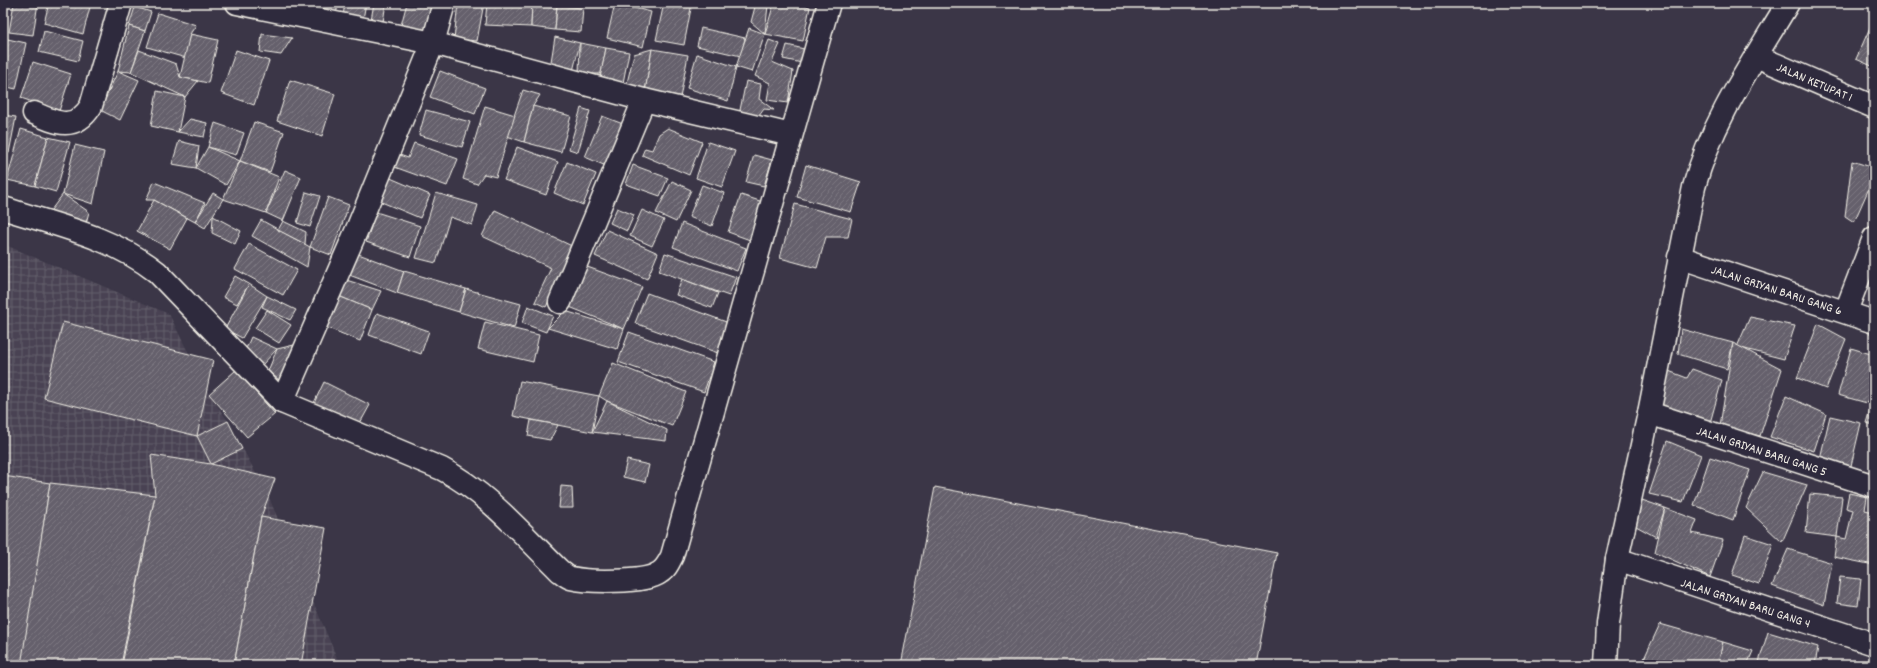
<svg xmlns="http://www.w3.org/2000/svg" width="1877" height="668" font-family="Dekko,sans-serif">
	<style>
		.industrial { fill: url(#industrial-grid) }
		.building { fill: url(#building-hatch); stroke: #f4f1e8 }
		.lines { fill: none; stroke-linecap: round; stroke-linejoin: round }
		.minor-casing { stroke: #f4f1e8; stroke-width: 25 }
		.minor { stroke: #2f2a3d; stroke-width: 22 }
		.labels { text-anchor: middle; stroke-width: 3; stroke-linejoin: round; paint-order: stroke }
		.street-label { font-size: 13px; fill: #f4f1e8; stroke: #2f2a3d }
	</style>
	<defs>
		<pattern id="industrial-grid" width="8" height="8" patternUnits="userSpaceOnUse"><rect width="8" height="8" fill="#484352"/><path d="M0 4h8M4 0v8" fill="none" stroke="#635f6b"/></pattern>
		<pattern id="building-hatch" width="6" height="6" patternUnits="userSpaceOnUse"><rect width="6" height="6" fill="#65616c"/><path d="M-1 1l2-2M0 6l6-6M5 7l2-2" fill="none" stroke="#7c7881"/></pattern>
	</defs>
	<rect width="100%" height="100%" fill="#3b3647"/>
	<filter id="ink" filterUnits="userSpaceOnUse"><feTurbulence type="fractalNoise" baseFrequency=".025" numOctaves="2"/><feDisplacementMap in="SourceGraphic" scale="8" xChannelSelector="R" yChannelSelector="G"/><feConvolveMatrix kernelMatrix="1 2 1 2 8 2 1 2 1" color-interpolation-filters="sRGB"/></filter>
	<g filter="url(#ink)">
		<!-- industrial -->
		<path class="industrial" d="M3 244 169 314 209 394 228 421 270 500 340 665H3Z"/>
		<!-- building -->
		<g class="building">
			<path d="M14 3H38L33 35 9 32Z"/>
			<path d="M49 3H91L83 34 44 23Z"/>
			<path d="M283 3H338L336 16Z"/>
			<path d="M345 3H366L363 19 343 16Z"/>
			<path d="M374 3H386L383 22 371 20Z"/>
			<path d="M407 3H434L425 35 400 29Z"/>
			<path d="M458 3H484L477 41 454 39Z"/>
			<path d="M487 3H532L531 27 485 25Z"/>
			<path d="M532 3H557L555 30 531 27Z"/>
			<path d="M615 3 651 12 643 47 607 38Z"/>
			<path d="M664 3H692L684 45 656 40Z"/>
			<path d="M756 3 768 5 765 34 751 22Z"/>
			<path d="M774 3H792L810 7 803 41 765 34Z"/>
			<path d="M557 6 583 8 581 32 555 30Z"/>
			<path d="M135 7 151 12 145 31 129 26Z"/>
			<path d="M158 13 196 25 190 34 186 58 147 47Z"/>
			<path d="M1872 23 1874 24V67L1856 59Z"/>
			<path d="M129 26 145 31 131 72 118 71Z"/>
			<path d="M701 28 745 38 741 56 697 46Z"/>
			<path d="M749 28 765 34 752 72 736 67Z"/>
			<path d="M44 31 83 41 78 61 39 52Z"/>
			<path d="M190 34 218 40 208 83 180 77Z"/>
			<path d="M262 34 292 38 281 55 260 52Z"/>
			<path d="M555 37 580 43 573 71 550 68Z"/>
			<path d="M3 38 26 43 16 89 3 86Z"/>
			<path d="M769 40 780 44 772 62 793 71 788 103 767 100 770 83 755 76Z"/>
			<path d="M580 43 606 48 601 74H579Z"/>
			<path d="M787 45 804 49 802 63 783 59Z"/>
			<path d="M606 48 629 52 622 88 599 83Z"/>
			<path d="M652 49 645 92 626 87 634 54Z"/>
			<path d="M652 49 688 55 680 98 645 92Z"/>
			<path d="M139 50 176 64 180 77 198 81 185 97 131 72Z"/>
			<path d="M236 50 269 61 254 105 221 93Z"/>
			<path d="M697 54 736 67 728 101 687 88Z"/>
			<path d="M33 62 71 74 59 111 21 98Z"/>
			<path d="M118 71 139 80 120 120 100 110Z"/>
			<path d="M440 71 485 88 475 114 430 97Z"/>
			<path d="M290 80 335 94 322 136 277 121Z"/>
			<path d="M746 81 761 84 759 99 774 110 764 109 756 120 740 110Z"/>
			<path d="M523 90 540 95 533 106 524 142 507 136Z"/>
			<path d="M157 91 185 97 178 132 151 126Z"/>
			<path d="M485 106 515 115 496 177 484 174 477 184 463 179Z"/>
			<path d="M533 106 571 116 561 152 524 142Z"/>
			<path d="M581 108 590 111 578 152 569 149Z"/>
			<path d="M426 110 470 122 462 147 419 135Z"/>
			<path d="M3 115 16 117 9 153 3 155Z"/>
			<path d="M602 116 623 124 606 166 585 157Z"/>
			<path d="M190 119 207 123 204 137 178 132Z"/>
			<path d="M254 122 284 132 270 172 240 161Z"/>
			<path d="M215 123 244 133 236 155 208 147Z"/>
			<path d="M668 128 702 142 689 175 642 155 645 148 652 150 659 134Z"/>
			<path d="M21 129 48 137 35 186 7 180Z"/>
			<path d="M48 137 70 142 56 192 35 186Z"/>
			<path d="M179 141 199 146 196 168 172 164Z"/>
			<path d="M708 142 735 151 722 187 696 178Z"/>
			<path d="M414 143 458 159 447 186 389 165 394 153 408 158Z"/>
			<path d="M75 145 104 152 93 204 63 194Z"/>
			<path d="M208 147 240 161 226 185 196 168Z"/>
			<path d="M517 147 558 162 546 195 504 180Z"/>
			<path d="M754 155 772 160 764 186 746 182Z"/>
			<path d="M240 161 279 177 266 213 223 199Z"/>
			<path d="M1852 161 1874 168V177L1854 222 1845 216Z"/>
			<path d="M567 162 596 174 583 205 554 193Z"/>
			<path d="M633 165 668 178 660 196 626 184Z"/>
			<path d="M806 165 861 182 851 212 797 197Z"/>
			<path d="M285 170 301 177 283 221 266 213Z"/>
			<path d="M388 177 430 195 420 218 379 201Z"/>
			<path d="M672 181 691 190 676 222 656 213Z"/>
			<path d="M154 182 205 203 195 222 154 200H146Z"/>
			<path d="M702 185 724 193 712 226 689 217Z"/>
			<path d="M306 192 320 196 310 227 297 223Z"/>
			<path d="M213 193 223 199 205 228 195 222Z"/>
			<path d="M436 193 478 205 472 225 450 217 436 263 416 258Z"/>
			<path d="M63 194 89 212 86 223 48 214Z"/>
			<path d="M741 195 763 202 750 240 728 232Z"/>
			<path d="M328 197 349 205 331 255 310 247Z"/>
			<path d="M154 200 187 218 170 249 137 231Z"/>
			<path d="M795 204 852 219 848 237H826L817 268 780 258Z"/>
			<path d="M617 208 634 215 627 231 610 223Z"/>
			<path d="M495 210 574 247 546 307 535 302 551 268 482 236Z"/>
			<path d="M642 210 664 220 652 246 630 236Z"/>
			<path d="M376 212 420 226 410 257 366 242Z"/>
			<path d="M213 216 241 231 235 244 212 233Z"/>
			<path d="M261 220 310 247 307 267 252 236Z"/>
			<path d="M283 221 306 232 305 244 278 230Z"/>
			<path d="M682 223 746 248 737 271 673 247Z"/>
			<path d="M607 230 658 253 647 279 595 256Z"/>
			<path d="M249 244 297 270 283 295 235 269Z"/>
			<path d="M353 252 404 271 397 293 344 273Z"/>
			<path d="M665 253 736 277 729 296 659 271Z"/>
			<path d="M582 265 642 287 624 329 567 306Z"/>
			<path d="M404 271 466 289 459 312 397 293Z"/>
			<path d="M235 276 249 284 237 304 223 297Z"/>
			<path d="M343 279 381 291 372 310 336 295Z"/>
			<path d="M682 279 718 293 712 308 676 295Z"/>
			<path d="M249 284 267 296 242 338 225 329Z"/>
			<path d="M466 289 521 304 514 328 459 312Z"/>
			<path d="M647 293 729 323 718 353 635 323Z"/>
			<path d="M336 295 372 310 360 341 323 326Z"/>
			<path d="M267 296 296 310 290 320 262 307Z"/>
			<path d="M528 306 553 316 546 332 522 323Z"/>
			<path d="M267 310 291 325 279 343 255 328Z"/>
			<path d="M565 311 624 329 617 349 548 328Z"/>
			<path d="M377 313 429 331 421 354 369 335Z"/>
			<path d="M1750 317 1795 326 1784 359 1737 347Z"/>
			<path d="M63 322 213 360 197 436 44 398Z"/>
			<path d="M485 322 539 335 533 362 478 349Z"/>
			<path d="M1818 324 1846 339 1826 389 1797 378Z"/>
			<path d="M1681 329 1733 343 1727 369 1678 354Z"/>
			<path d="M629 332 714 362 704 392 618 362Z"/>
			<path d="M251 337 277 349 261 366 245 351Z"/>
			<path d="M1733 343 1782 369 1760 436 1720 426Z"/>
			<path d="M294 345 279 380 268 371 277 349Z"/>
			<path d="M1851 348 1874 355V380L1867 403 1838 395Z"/>
			<path d="M613 363 686 392 672 426 607 401 599 396Z"/>
			<path d="M1692 369 1722 380 1710 423 1657 408 1666 370 1687 378Z"/>
			<path d="M236 370 275 414 247 437 209 394Z"/>
			<path d="M520 381 599 396 592 432 513 416Z"/>
			<path d="M324 382 370 405 359 425 314 403Z"/>
			<path d="M1786 396 1826 414 1814 451 1770 437Z"/>
			<path d="M1873 400H1874V425L1866 423Z"/>
			<path d="M607 401 667 430 666 441 592 432Z"/>
			<path d="M1830 416 1861 423 1850 470 1819 463Z"/>
			<path d="M531 420 558 425 550 440 528 436Z"/>
			<path d="M228 421 242 449 211 464 197 436Z"/>
			<path d="M1667 441 1701 455 1683 502 1649 494Z"/>
			<path d="M151 455 211 464 275 479 261 517 234 665H122L155 495Z"/>
			<path d="M1710 457 1750 470 1733 520 1694 505Z"/>
			<path d="M627 460 649 465 645 482 623 477Z"/>
			<path d="M1763 472 1807 485 1782 542 1746 508Z"/>
			<path d="M3 476 50 483 22 665H3Z"/>
			<path d="M50 483 155 495 121 665H21Z"/>
			<path d="M561 486 572 487 573 508H559Z"/>
			<path d="M935 487 1277 553 1256 665H901Z"/>
			<path d="M1849 493 1867 497 1865 510 1874 512V565L1834 557 1837 537 1846 539 1853 510 1846 508Z"/>
			<path d="M1810 494 1842 497 1837 537 1806 533Z"/>
			<path d="M1642 500 1665 508 1656 537 1636 526Z"/>
			<path d="M1665 508 1697 520 1692 533 1723 540 1710 577 1655 552Z"/>
			<path d="M261 517 326 528 301 665H234Z"/>
			<path d="M1745 535 1773 544 1759 584 1732 575Z"/>
			<path d="M1788 549 1832 563 1824 605 1772 586Z"/>
			<path d="M1840 577 1861 579 1858 606 1837 603Z"/>
			<path d="M1660 624 1723 642 1718 665H1641Z"/>
			<path d="M1768 632 1818 647 1815 665H1765L1759 662Z"/>
			<path d="M1723 642 1753 651 1747 665H1718Z"/>
		</g>
		<g class="lines">
			<!-- minor casing -->
			<g class="minor-casing">
				<g id="minor">
					<path d="M237 3 433 43 644 100 791 135"/>
					<path d="M1756 56 1874 107"/>
					<path d="M34 113C56 123 75 132 91 106L121 3"/>
					<path d="M3 208C55 225 113 237 157 272L282 402 358 227 433 43 444 3"/>
					<path d="M1679 257 1874 322"/>
					<path d="M560 302 644 100"/>
					<path d="M1846 311 1874 238"/>
					<path d="M282 402 442 469C488 493 523 535 560 571 563 573 567 577 571 578 588 582 645 583 659 573 666 569 669 562 672 556L829 3"/>
					<path d="M1649 413 1874 486"/>
					<path d="M1617 559 1874 644"/>
					<path d="M1606 665 1608 624 1617 559 1649 413 1694 187C1712 120 1753 62 1788 3"/>
				</g>
			</g>
			<!-- minor -->
			<use href="#minor" class="minor"/>
		</g>
	</g>
	<g class="labels">
		<!-- street labels -->
		<g class="street-label">
			<text transform="translate(1815 81) rotate(23)" y="5">JALAN KETUPAT 1</text>
			<text transform="translate(1777 289) rotate(18)" y="5">JALAN GRIYAN BARU GANG 6</text>
			<text transform="translate(1762 450) rotate(18)" y="5">JALAN GRIYAN BARU GANG 5</text>
			<text transform="translate(1746 602) rotate(18)" y="5">JALAN GRIYAN BARU GANG 4</text>
		</g>
	</g>
	<!-- margin -->
	<rect width="1877" height="668" fill="none" stroke="#2f2a3d" stroke-width="16"/>
	<rect x="8" y="8" width="1861" height="652" fill="none" stroke="#f4f1e8" stroke-width="1.5" filter="url(#ink)"/>
</svg>
